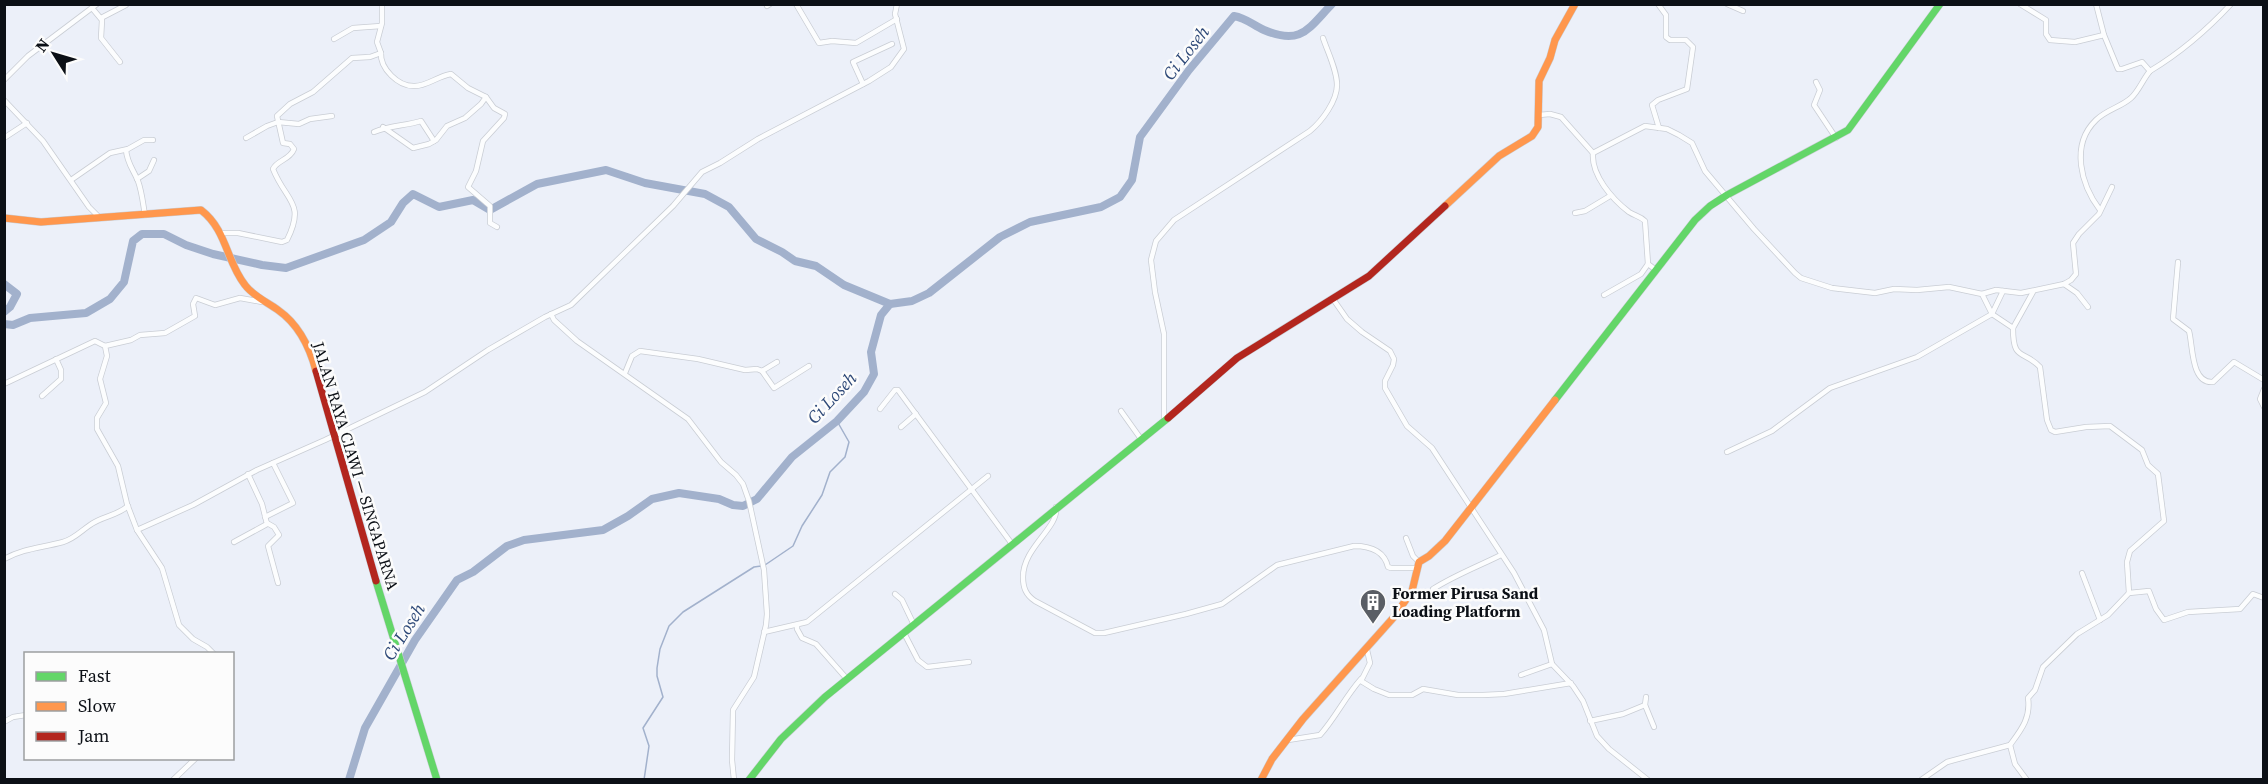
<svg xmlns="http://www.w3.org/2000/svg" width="2268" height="784" font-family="'Source Serif 4',serif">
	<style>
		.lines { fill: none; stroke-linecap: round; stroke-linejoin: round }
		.stream { stroke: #a2b1cc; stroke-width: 1.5 }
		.river { stroke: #a2b1cc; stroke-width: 8 }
		.street-casing { stroke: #c9cdd4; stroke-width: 6 }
		.fast-casing { stroke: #c9cdd4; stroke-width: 8 }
		.slow-casing { stroke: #c9cdd4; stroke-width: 8 }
		.jam-casing { stroke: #c9cdd4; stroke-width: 8 }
		.street { stroke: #fcfdfe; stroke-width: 4.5 }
		.fast { stroke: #63d668; stroke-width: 7 }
		.slow { stroke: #ff974d; stroke-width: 7 }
		.jam { stroke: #b3261e; stroke-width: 7 }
		.labels { text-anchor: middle; stroke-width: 5; stroke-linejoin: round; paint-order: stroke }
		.street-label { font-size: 16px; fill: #0c1016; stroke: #fcfcfc }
		.poi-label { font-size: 16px; font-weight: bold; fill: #0c1016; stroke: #fcfcfc; text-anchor: start }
		.water-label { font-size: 18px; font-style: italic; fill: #2e4978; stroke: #fcfcfc }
	</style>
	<rect width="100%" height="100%" fill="#ecf0f9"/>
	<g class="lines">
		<!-- stream -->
		<g class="stream">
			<path d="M765 565 793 546 802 526 822 495 830 472 845 457 849 442 837 421"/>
			<path d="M644 780 649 746 643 728 663 697 657 676V668L660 649 669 626 683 612 754 567 761 566"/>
		</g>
		<!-- river -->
		<g class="river">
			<path d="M4 284 17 294 10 307 4 312"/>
			<path d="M4 324 13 325 30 318 86 313 110 299 124 282 133 241 142 234H164L186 245 213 254 262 265 286 268 364 240 391 222 403 203 413 194 439 207 473 200 490 210 537 184 606 170 645 183 705 194 729 207 756 239 782 252 795 261 816 266 844 285 890 304"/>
			<path d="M349 780 365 728 415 640 457 580 473 572 507 546 524 540 603 530 628 516 652 499 679 493 719 499 733 505 743 506 757 499 792 457 837 421 864 392 874 374 871 352 881 315 890 304 912 301 929 293 1000 237 1030 222 1101 207 1120 197 1132 180 1140 137 1189 70 1234 16C1246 18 1253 25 1264 30 1301 46 1308 29 1332 4"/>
		</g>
		<!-- street casing -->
		<g class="street-casing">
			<g id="street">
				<path d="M796 4 819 43 832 41 856 43 897 19"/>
				<path d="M1658 4 1666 15V37L1670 40H1686L1693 47 1687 89 1658 100 1652 105 1659 128"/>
				<path d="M1727 4 1743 11"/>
				<path d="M2020 4 2046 20V34L2050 40 2075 42 2104 35 2118 69H2122L2142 62 2150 71C2180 53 2206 31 2231 4"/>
				<path d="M2096 4 2104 35"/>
				<path d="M767 6 770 4"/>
				<path d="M92 8 102 20 101 38 120 62"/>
				<path d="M101 18 126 5"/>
				<path d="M334 39 353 28 381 26"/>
				<path d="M381 53C380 68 398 87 415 86 427 86 438 76 451 74L468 88 486 97 494 108 505 114 504 118 483 141 476 171 468 187 490 206V223L497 227"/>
				<path d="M4 80 28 56 97 4"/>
				<path d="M1816 82 1820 90 1814 105 1836 138"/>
				<path d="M863 84 853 62 892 44"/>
				<path d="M4 100 43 141 89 207 100 218"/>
				<path d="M1539 115 1550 114 1561 117 1593 153 1645 126 1667 129 1679 135 1692 143 1705 171 1754 229 1795 273 1801 278 1832 288 1875 293 1894 289 1917 290 1949 287 1982 294 1996 290 2021 293 2064 284 2071 280 2076 274 2073 243 2079 234 2099 214 2112 187"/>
				<path d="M383 127 413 148 429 144 436 140 447 126 465 118 481 104 486 97"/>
				<path d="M374 132C390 125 406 126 421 121L434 141"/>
				<path d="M4 138 27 123"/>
				<path d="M246 138 267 126 278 122 299 124 310 119 332 116"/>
				<path d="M126 150C127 163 133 169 138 181 142 192 143 204 145 215"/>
				<path d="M1593 153C1591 175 1612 199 1629 212 1635 216 1640 216 1645 221L1648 264 1656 270"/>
				<path d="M137 179 149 171 154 160"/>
				<path d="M71 180 110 153 128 149 144 140H153"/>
				<path d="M2100 210C2081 185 2070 145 2096 120 2106 110 2121 107 2131 98 2139 91 2143 79 2150 71"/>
				<path d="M1575 213 1585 211 1610 196"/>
				<path d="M221 233H238L282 242 287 240C306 202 286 202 273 169 277 160 290 160 294 149L290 144 283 143 277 116 290 104 313 92 352 58 370 57 381 53 377 42 382 23V4"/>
				<path d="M2178 262 2173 319 2189 331C2193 346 2191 384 2213 382L2234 362 2264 380"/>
				<path d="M2064 284 2077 293 2088 307"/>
				<path d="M1982 294 1992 314 2013 328C2013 362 2023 349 2040 367L2047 420 2051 430 2055 432 2086 427 2110 426 2142 450 2148 465 2158 474 2164 521 2130 551 2127 562 2129 593"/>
				<path d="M1604 295 1641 274 1648 264"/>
				<path d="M1333 299 1347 319 1362 332 1390 351 1394 359 1393 365 1385 381V388L1407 426 1432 448 1514 573 1544 630 1552 664 1573 686 1583 701 1597 736 1609 749 1648 780"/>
				<path d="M551 314 554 320 577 341 688 419 721 462 736 475 743 484 749 501 764 570 767 614 766 625 754 677 733 710 732 760 734 780"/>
				<path d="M2013 328 2033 292"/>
				<path d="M105 346 131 340 140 335 165 333 195 316 193 304 196 298 215 305 240 298 262 302"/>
				<path d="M762 371 774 388 809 366"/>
				<path d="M625 373 632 356 640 351 698 359 745 370 757 369 762 371 777 362"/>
				<path d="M4 384 95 341 105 346 107 356 100 379 106 403 97 418V429L118 466 127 504 137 530 162 568 179 625 193 639 207 647 214 654"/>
				<path d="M2264 389 2260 399 2264 407"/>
				<path d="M42 396 61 379V370L56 359"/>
				<path d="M880 409 895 390H898L1012 544"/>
				<path d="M1121 411 1141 439"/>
				<path d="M1164 421V334L1155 292 1151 260 1156 241 1174 220 1310 131C1322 121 1337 101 1337 85 1337 70 1328 53 1323 38"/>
				<path d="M901 427 916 414"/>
				<path d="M1727 452 1772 431 1830 388 1917 357 1992 314 2003 291"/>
				<path d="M1056 507C1059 528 1023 547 1023 577 1023 588 1026 595 1035 601L1095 633H1104L1186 614 1222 604 1277 565 1354 546C1369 546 1384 550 1388 567L1391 568H1417"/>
				<path d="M265 517 293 503 273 463"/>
				<path d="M267 523 274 527 279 535 268 546 278 583"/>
				<path d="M137 530 193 505 257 470 325 440 425 392 488 350 545 317 571 305 673 206 702 172 720 163 758 139 869 81 891 67 904 49 895 14 897 4"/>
				<path d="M1406 538 1413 556 1419 562"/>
				<path d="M234 542 267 524 262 504 248 474"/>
				<path d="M4 559C25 548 41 548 63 542 74 539 81 531 90 525 102 516 117 516 128 506"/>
				<path d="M2082 573 2100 620"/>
				<path d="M1433 589C1455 575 1479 566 1501 555"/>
				<path d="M895 594 902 600 914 625"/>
				<path d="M797 626V629L802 638 816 644 847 679"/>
				<path d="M764 632 807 622 988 476"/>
				<path d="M904 633 918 660 927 667 969 662"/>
				<path d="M1367 650 1370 663 1361 681 1374 689 1389 695H1412L1423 689 1458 695H1483L1504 694 1571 683"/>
				<path d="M1521 675 1552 664"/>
				<path d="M1646 697 1645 705 1654 727"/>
				<path d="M1590 721 1623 714 1645 705"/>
				<path d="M4 722 13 717 26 715"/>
				<path d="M1288 740 1320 735C1336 717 1345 697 1361 679"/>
				<path d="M2010 745 2015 764 2027 780"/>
				<path d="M173 780 196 758"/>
				<path d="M1921 780 1947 762 2010 745C2021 730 2031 718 2028 698L2035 690 2043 667 2077 634 2108 615 2129 593 2149 591 2156 609 2164 620 2188 612 2240 609 2253 594 2264 598"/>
			</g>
		</g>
		<!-- fast casing -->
		<g class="fast-casing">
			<g id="fast">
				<path d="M1555 400 1695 220 1710 206 1727 195 1848 130 1940 4"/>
				<path d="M376 581 437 780"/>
				<path d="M749 780 781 739 825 697 1168 418"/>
			</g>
		</g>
		<!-- slow casing -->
		<g class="slow-casing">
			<g id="slow">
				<path d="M1445 206 1499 156 1532 136 1538 127 1539 81 1550 58 1555 40 1575 4"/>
				<path d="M4 218 41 222 201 210C227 230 226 261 245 285 253 296 267 302 278 310 298 324 310 348 316 371"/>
				<path d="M1261 780 1272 759 1303 719 1394 617 1412 591 1419 562 1429 556 1445 541 1555 400"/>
			</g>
		</g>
		<!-- jam casing -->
		<g class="jam-casing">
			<g id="jam">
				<path d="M316 371 376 581"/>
				<path d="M1168 418 1237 358 1369 276 1445 206"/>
			</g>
		</g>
		<!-- street -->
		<use href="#street" class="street"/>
		<!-- fast -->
		<use href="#fast" class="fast"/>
		<!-- slow -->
		<use href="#slow" class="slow"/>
		<!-- jam -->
		<use href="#jam" class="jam"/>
	</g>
	<!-- icons -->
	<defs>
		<g id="building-pin" transform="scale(1.35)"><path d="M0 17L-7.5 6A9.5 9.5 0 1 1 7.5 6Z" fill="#5a5e65" stroke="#fcfcfc"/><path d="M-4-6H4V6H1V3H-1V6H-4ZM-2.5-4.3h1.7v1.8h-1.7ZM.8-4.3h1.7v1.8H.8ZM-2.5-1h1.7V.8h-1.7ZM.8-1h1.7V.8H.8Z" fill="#fff"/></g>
	</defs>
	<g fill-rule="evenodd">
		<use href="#building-pin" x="1373" y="602"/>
	</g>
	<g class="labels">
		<!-- street labels -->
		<g class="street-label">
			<text transform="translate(356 466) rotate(73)" y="6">JALAN RAYA CIAWI — SINGAPARNA</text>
		</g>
		<!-- poi labels -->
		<g class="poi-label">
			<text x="1392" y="599">Former Pirusa Sand<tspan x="1392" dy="18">Loading Platform</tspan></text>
		</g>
		<!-- water labels -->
		<g class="water-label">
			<text transform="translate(1186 53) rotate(-52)" y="6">Ci Loseh</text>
			<text transform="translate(832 398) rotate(-47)" y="6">Ci Loseh</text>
			<text transform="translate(404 632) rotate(-58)" y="6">Ci Loseh</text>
		</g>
	</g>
	<!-- border -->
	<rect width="2268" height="784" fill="none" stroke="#0c1016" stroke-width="12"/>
	<!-- legend -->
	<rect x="24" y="652" width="210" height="108" fill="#fcfcfc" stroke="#9c9ea0" stroke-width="1.5"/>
	<rect x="36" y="672" width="30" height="9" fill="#63d668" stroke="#9c9ea0" stroke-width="1.5"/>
	<text x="78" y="682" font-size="18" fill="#0c1016">Fast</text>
	<rect x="36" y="702" width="30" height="9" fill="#ff974d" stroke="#9c9ea0" stroke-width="1.5"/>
	<text x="78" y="712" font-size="18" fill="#0c1016">Slow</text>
	<rect x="36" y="732" width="30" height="9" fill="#b3261e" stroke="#9c9ea0" stroke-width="1.5"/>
	<text x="78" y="742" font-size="18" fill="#0c1016">Jam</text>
	<!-- north arrow -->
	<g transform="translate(54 54) rotate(307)" stroke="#fcfcfc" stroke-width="4.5" paint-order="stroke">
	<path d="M0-4.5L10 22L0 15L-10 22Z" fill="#0c1016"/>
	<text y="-9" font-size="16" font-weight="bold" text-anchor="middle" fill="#0c1016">N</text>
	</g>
</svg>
